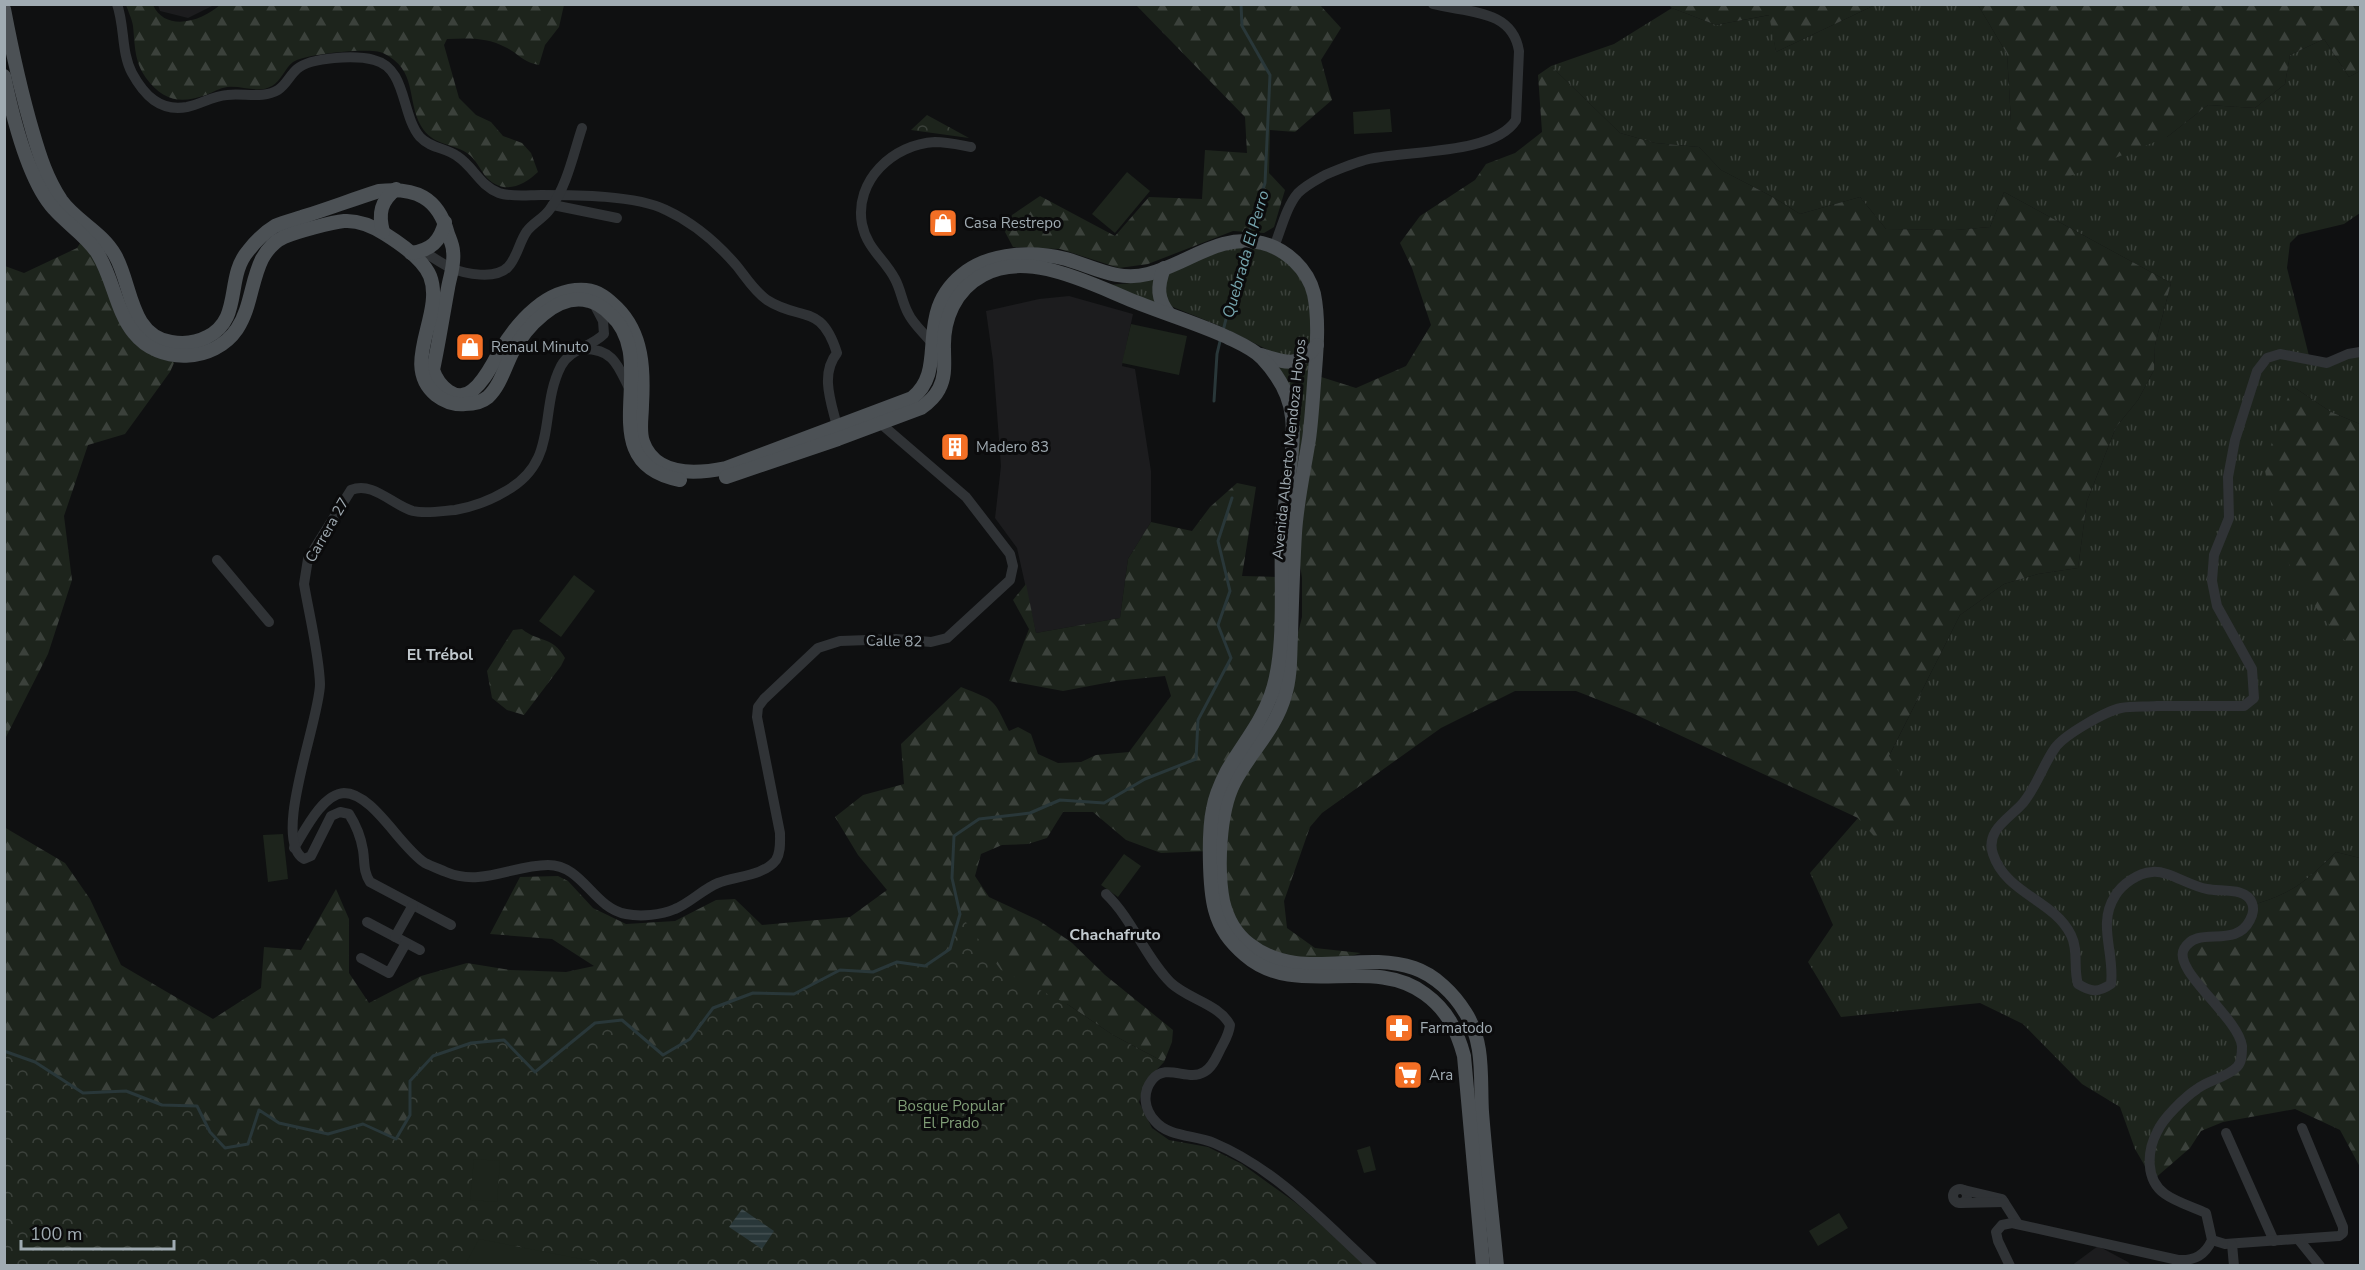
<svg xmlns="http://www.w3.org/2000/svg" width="2365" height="1270" font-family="'Nunito Sans',sans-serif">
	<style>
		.built { fill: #1c1c1e }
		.grass { fill: url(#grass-tufts) }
		.forest { fill: url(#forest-firs) }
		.park { fill: url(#park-crowns) }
		.garden { fill: #1d241c }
		.water { fill: url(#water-rules) }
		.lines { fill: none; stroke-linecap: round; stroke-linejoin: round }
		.stream { stroke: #293739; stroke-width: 3 }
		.minor { stroke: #303336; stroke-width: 10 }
		.major { stroke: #4c5155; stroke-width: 14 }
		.labels { text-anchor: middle; stroke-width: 6; stroke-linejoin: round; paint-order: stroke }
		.poi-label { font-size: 15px; fill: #a0abb2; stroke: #0b0b0c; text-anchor: start }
		.street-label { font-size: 15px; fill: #a0abb2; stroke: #0b0b0c }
		.park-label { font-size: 15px; fill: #809e77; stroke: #0b0b0c }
		.water-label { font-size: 16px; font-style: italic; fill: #76a5ae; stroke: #0b0b0c }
		.neighbourhood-label { font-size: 16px; font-weight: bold; fill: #c1c9ce; stroke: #0b0b0c }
	</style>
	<defs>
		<pattern id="grass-tufts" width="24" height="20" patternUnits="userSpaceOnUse" patternTransform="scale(1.5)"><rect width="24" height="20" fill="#1d241c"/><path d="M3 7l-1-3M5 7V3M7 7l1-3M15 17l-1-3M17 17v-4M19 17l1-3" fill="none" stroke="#3b413b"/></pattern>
		<pattern id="forest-firs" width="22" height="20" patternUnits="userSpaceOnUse" patternTransform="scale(1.5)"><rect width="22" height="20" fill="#1d241c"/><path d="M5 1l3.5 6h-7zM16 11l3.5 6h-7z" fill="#3b413b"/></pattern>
		<pattern id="park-crowns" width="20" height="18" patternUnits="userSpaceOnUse" patternTransform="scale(1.5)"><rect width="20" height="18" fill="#1d241c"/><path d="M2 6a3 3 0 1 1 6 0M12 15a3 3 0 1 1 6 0" fill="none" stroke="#3b413b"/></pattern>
		<pattern id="water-rules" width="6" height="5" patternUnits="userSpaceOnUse" patternTransform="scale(1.5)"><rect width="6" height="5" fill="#293739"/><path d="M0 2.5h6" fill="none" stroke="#455153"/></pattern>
	</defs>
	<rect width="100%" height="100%" fill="#0f1011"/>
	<!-- built -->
	<g class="built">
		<path d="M158 5H214L188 18 160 11Z"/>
		<path d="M1069 296 1133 314 1122 366 1135 369 1151 471V522L1128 559 1120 618 1036 633 1017 548 995 518 1001 466 993 361 986 311 1039 299Z"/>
		<path d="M2098 1246 2128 1262 2131 1265 2071 1266Z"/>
	</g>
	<!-- grass -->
	<g class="grass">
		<path d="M1875 5H1978L2007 54 2011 121 2167 137 2208 105 2255 108 2285 84 2290 55 2324 39 2349 77 2360 71V213L2344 224 2298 235 2290 243 2287 268 2310 360 2327 363 2360 352V424L2331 412 2292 386 2360 656V858L2336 852C2305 882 2295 892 2253 905L2234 1025 2242 1055 2153 1180 2135 1149 2120 1107 2082 1084 2023 1024 1980 1003 1841 1017 1808 962 1833 925 1810 873 1858 818 1960 615 2004 584 2038 574 2078 568 2087 501 2116 427 2138 400 2154 370 2155 345 2171 283 2004 192 1990 227 1955 230 1886 229 1860 197 1800 214 1771 196 1721 170 1699 147 1655 143 1620 133 1551 66 1614 44 1672 8 1716 25 1770 15 1776 52Z"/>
		<path d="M1229 246C1241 247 1255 247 1266 251 1308 266 1316 308 1310 348L1294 358 1280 356 1220 326 1168 305 1162 288 1167 273Z"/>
		<path d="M1156 277 1157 306 1108 285 1133 283Z"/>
		<path d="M1310 361 1306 417 1289 518 1296 459 1275 365Z"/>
	</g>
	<!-- forest -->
	<g class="forest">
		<path d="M221 4 564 5 559 27 545 45 539 65C520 61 520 54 505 47 487 37 467 38 447 39L444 45 459 98 476 115 491 122 503 136 522 143 531 153 538 172C523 186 504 195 487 178 480 170 476 159 467 153 450 142 433 146 421 126 406 99 418 70 383 53 370 47 305 54 293 62 285 68 281 81 272 86 258 94 242 85 227 87 220 88 213 92 206 95 180 104 163 101 146 78 134 61 135 45 133 26 132 19 128 11 126 5H153C166 33 203 21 221 4Z"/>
		<path d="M1136 5H1320L1341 28 1321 60 1332 100 1295 132 1270 130 1269 173 1285 190 1274 227 1264 233 1233 231 1148 264 1119 268 1060 249 1013 247 1005 232 1012 215 1040 196 1115 236 1149 197 1202 199 1205 150 1247 153 1245 117Z"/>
		<path d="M1669 5H1875L1776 52 1769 15 1716 25 1672 8Z"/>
		<path d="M1978 5H2360V71L2349 77 2324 39 2290 55 2285 84 2255 108 2208 105 2167 137 2063 179 2042 162 2011 121 2007 54Z"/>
		<path d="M1551 66 1620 133 1655 143 1699 147 1721 170 1771 196 1800 214 1860 197 1886 229 1955 230 1990 227 2004 192 2171 283 2155 345 2154 370 2138 400 2116 427 2087 501 2078 568 2038 574 2004 584 1960 615 1889 756 1921 808 1880 843 1858 818 1632 713 1576 691H1515L1441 728 1322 813 1310 827 1284 901 1287 928 1315 948 1361 953 1325 964H1297L1242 939 1220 879 1223 816 1275 723 1302 617V578L1295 531 1318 376 1356 388 1406 366 1431 325 1412 268 1400 243 1420 216 1475 180 1486 164 1515 153 1542 132 1538 75Z"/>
		<path d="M84 237 123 315 177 356 170 372 125 434 88 445 64 516 72 580 48 654 5 739V266L24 273 77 248Z"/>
		<path d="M2292 386 2331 412 2360 424V656L2322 617 2279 548 2264 465Z"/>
		<path d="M1237 483 1256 487 1242 576 1281 577 1272 691 1211 851 1161 853 1126 840 1093 812H1063L1047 838 1028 844 1002 845 981 854 975 876 989 897 1038 920 1071 942 1105 975 1173 1030 1172 1042 1164 1062 1113 1035 1067 1004 658 1266 446 1200 5 1107 4 827 65 863 90 899 121 965 213 1019 261 988 264 947 301 950 336 889 349 919V973L369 1003 421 976 467 963 510 970 566 972 594 966 552 939 490 934 520 877 558 876 568 881 593 908 626 924 675 921 716 900 735 899 762 925 850 917 887 890 858 855 835 817 863 795 904 784 901 744 961 687C996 701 993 698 1009 731L1018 727 1031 734 1038 754 1058 763 1081 762 1096 755 1129 752 1171 696 1165 676 1116 681 1063 691 1009 681 1029 629 1013 600 1026 584 1036 633 1120 618 1128 559 1151 522 1192 531 1210 507Z"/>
		<path d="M522 629C539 643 552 635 565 658L561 666 524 715 507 710 492 698 487 671 513 630Z"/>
		<path d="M2336 852 2360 858V1167L2340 1130 2295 1109 2223 1122 2201 1131 2190 1148 2153 1180 2157 1130 2198 1087 2235 1069 2242 1044 2181 957 2192 941 2245 929 2253 905C2295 892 2305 882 2336 852Z"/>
	</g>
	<!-- park -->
	<g class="park">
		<path d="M927 115 969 138 911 130Z"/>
		<path d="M960 914 1001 970 1067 1004 1113 1035 1164 1062 1146 1081 1139 1102 1152 1128 1169 1140 1208 1147 1242 1164 1296 1203 1367 1265H5L4 1051 35 1062 83 1093 126 1091 162 1105 197 1106 210 1132 225 1148 248 1144 259 1110 279 1123 328 1134 363 1124 396 1139 410 1115V1081L433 1056 471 1043 504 1040 535 1072 595 1023 622 1020 663 1055 690 1039 713 1008 752 993 794 994 840 970 873 972 897 962 926 966 950 949Z"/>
	</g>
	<!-- garden -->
	<g class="garden">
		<path d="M1390 109 1392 132 1354 134 1353 112Z"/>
		<path d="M1127 172 1150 191 1115 233 1092 214Z"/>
		<path d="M1131 324 1187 336 1179 375 1122 363Z"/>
		<path d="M574 575 595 591 561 637 539 621Z"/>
		<path d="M283 834 288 879 268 882 263 835Z"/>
		<path d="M1124 854 1141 866 1118 897 1101 885Z"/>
		<path d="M1370 1146 1376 1170 1364 1173 1357 1150Z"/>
		<path d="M474 1159 500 1161 497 1202 470 1200Z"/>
		<path d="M1839 1213 1848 1228 1818 1246 1809 1231Z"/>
		<path d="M479 1239 597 1262V1265H465Z"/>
	</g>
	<!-- water -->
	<path class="water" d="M742 1209 774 1231 762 1249 729 1227Z"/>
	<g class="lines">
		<!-- stream -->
		<g class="stream">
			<path d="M1241 4 1242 26 1270 75 1265 183 1247 238"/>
			<path d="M1223 331 1245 244"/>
			<path d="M1214 401 1217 354 1221 337"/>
			<path d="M4 1051 35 1062 83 1093 126 1091 162 1105 197 1106 210 1132 225 1148 248 1144 259 1110 279 1123 328 1134 363 1124 396 1139 410 1115V1081L433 1056 471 1043 504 1040 535 1072 595 1023 622 1020 663 1055 690 1039 713 1008 753 993 794 994 840 970 873 972 897 962 925 966 950 949 960 914 952 878 954 836 979 819 1030 813 1060 800 1104 803 1145 779 1196 759 1198 720 1231 658 1218 625 1230 591 1218 541 1232 498"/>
		</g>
		<!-- minor -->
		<g class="minor">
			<path d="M117 4C125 27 121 52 132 73 144 95 160 112 187 107 201 104 213 96 227 95 244 93 263 99 278 90 286 85 290 75 297 69 311 57 356 55 374 60 407 68 401 115 420 137 430 148 446 148 457 156 474 167 479 185 499 193 510 197 528 195 541 195 575 195 636 195 666 210 692 222 717 243 736 265 746 277 753 290 767 300 801 322 821 302 837 353 820 374 831 402 837 426"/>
			<path d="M553 205 617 218"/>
			<path d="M1274 247C1281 230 1286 207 1298 193 1306 185 1316 180 1325 175 1339 169 1353 163 1369 159 1408 150 1494 155 1516 120L1519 51C1512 8 1466 13 1433 4"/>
			<path d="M423 251C432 257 441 263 451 268 465 274 496 280 508 267 517 258 519 242 527 231 534 222 544 218 550 209 567 186 573 155 582 128"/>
			<path d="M931 342C924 333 913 324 908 313 902 302 901 290 895 279 884 258 867 249 862 224 854 181 893 144 935 142 947 142 960 145 971 147"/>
			<path d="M584 349C614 349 618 366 630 390"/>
			<path d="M217 560 269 622"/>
			<path d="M294 848C304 832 322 794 344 793 373 793 400 847 425 863 431 866 439 869 446 872 481 887 513 865 548 865 583 865 593 908 626 914 641 917 661 915 675 909 690 903 703 889 718 883 735 876 764 876 776 860 781 852 780 842 780 833L757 717 758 707 764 699 818 648 840 641 896 639 931 642 947 638 1010 580 1013 566 1010 554 966 497 880 423"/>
			<path d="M1106 894C1133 920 1145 957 1171 983 1188 999 1219 1004 1230 1025 1229 1035 1224 1042 1220 1050 1216 1058 1212 1068 1204 1072 1188 1082 1166 1062 1152 1080 1142 1093 1144 1109 1155 1121 1168 1137 1196 1135 1214 1143 1276 1169 1323 1221 1372 1266"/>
			<path d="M367 922 420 950"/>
			<path d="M451 925 370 882C363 871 365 863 363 850 361 838 356 825 349 814L340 812 331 816 311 856 304 859C271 840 320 719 320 684 319 654 309 614 304 584L308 559 351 490C373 481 392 505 413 511 426 514 442 511 455 510 472 507 491 500 506 491 560 461 538 411 561 366 570 349 591 347 604 334L603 321 593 302"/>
			<path d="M395 937 413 905"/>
			<path d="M361 958 389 973 406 943"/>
			<path d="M2226 1133 2274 1241"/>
			<circle cx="1960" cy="1196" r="7"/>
			<path d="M1964 1190 2002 1199 2018 1224"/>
			<path d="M1960 1203 2004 1202"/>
			<path d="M2212 1240 2225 1244 2339 1236 2343 1233V1227L2302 1128"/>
			<path d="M2299 1240 2320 1266"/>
			<path d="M2232 1244 2234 1266"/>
			<path d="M2010 1266 1998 1241 1996 1232 2002 1225 2012 1223 2178 1260C2195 1261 2205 1255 2212 1240L2206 1213C2193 1207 2176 1202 2165 1194 2145 1180 2147 1151 2157 1132 2163 1118 2185 1097 2197 1089 2208 1080 2226 1078 2237 1067 2242 1062 2242 1054 2242 1046 2238 1017 2172 970 2184 949 2198 924 2235 950 2250 920 2253 915 2254 908 2252 903 2246 887 2221 892 2207 889 2189 886 2168 870 2152 872 2138 873 2122 884 2115 896 2097 924 2115 953 2111 984 2098 993 2091 992 2078 984 2073 968 2079 951 2071 935 2054 900 2006 894 1993 854 1985 830 2010 818 2023 803 2037 786 2043 765 2055 748 2064 735 2106 711 2121 708 2132 706 2145 707 2157 706 2186 706 2215 706 2244 706L2254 698 2252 669 2217 606 2212 581 2214 555 2229 518 2228 477 2235 440 2257 371 2267 358 2280 354 2327 363 2348 354 2360 352"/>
		</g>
		<!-- major -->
		<g class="major">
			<path d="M4 9C12 51 21 92 33 133 40 157 47 179 61 200 76 221 102 232 115 255 132 284 129 335 171 342 183 344 196 343 207 337 243 319 225 278 248 251 255 242 265 232 275 226 284 222 296 219 305 216 330 208 354 199 379 191 415 187 438 197 448 234 450 239 453 246 453 251 455 264 450 276 448 288 443 315 439 342 433 370 438 385 456 405 473 390 485 380 491 366 499 353 517 322 547 287 586 290 599 291 608 299 617 308 643 334 644 370 642 405 642 417 639 431 643 442 655 477 697 474 726 468L912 398C951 368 910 312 967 271 994 252 1034 251 1066 259 1094 267 1118 282 1148 274 1188 264 1219 233 1262 243 1286 249 1308 269 1314 294 1319 319 1317 346 1315 371 1313 394 1312 417 1309 439 1304 471 1297 501 1295 533 1293 567 1292 601 1291 635 1290 655 1291 676 1285 695 1276 729 1250 752 1234 783 1219 812 1217 870 1223 901 1227 918 1235 933 1249 944 1301 984 1358 949 1414 968 1435 975 1454 994 1465 1012 1485 1042 1480 1079 1482 1112 1486 1163 1492 1214 1497 1266"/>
			<path d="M4 76C12 114 28 181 54 209 68 225 87 236 98 254 113 278 116 311 134 333 159 365 214 363 237 329 251 308 251 281 262 259 267 250 275 241 284 237 296 232 332 222 344 221 358 220 374 227 385 234 401 244 423 259 430 276 445 314 399 365 436 395 445 402 454 405 465 404 473 404 482 402 488 397 500 386 505 367 512 353 525 328 557 292 589 301 598 303 604 308 610 314 664 361 586 462 680 480"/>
			<path d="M383 232C378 213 381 201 396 189"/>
			<path d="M411 253C431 250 440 242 445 222"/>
			<path d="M1164 268C1157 287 1157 299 1169 314"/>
			<path d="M1261 355C1287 363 1298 368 1317 345"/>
			<path d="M726 477 838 439 921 408C928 403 935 397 939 389 946 376 944 363 944 349 943 319 955 290 983 275 1026 251 1085 281 1126 298 1159 312 1194 322 1227 337 1239 343 1252 348 1262 358 1277 374 1290 395 1292 417 1296 450 1284 498 1282 532 1280 581 1287 651 1271 695 1261 723 1242 745 1227 771 1221 783 1215 796 1213 809 1208 832 1209 888 1215 910 1220 929 1230 942 1245 955 1296 1000 1372 954 1425 994 1447 1010 1457 1030 1464 1056L1483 1266"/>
		</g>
	</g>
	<!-- icons -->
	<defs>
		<g id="shop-square" transform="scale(1.5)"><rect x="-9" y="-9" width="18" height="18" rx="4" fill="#f36f25" stroke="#0b0b0c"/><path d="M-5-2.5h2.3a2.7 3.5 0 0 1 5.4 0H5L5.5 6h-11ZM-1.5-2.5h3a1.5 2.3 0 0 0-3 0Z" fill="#fff"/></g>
		<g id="building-square" transform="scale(1.5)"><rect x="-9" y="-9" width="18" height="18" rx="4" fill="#f36f25" stroke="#0b0b0c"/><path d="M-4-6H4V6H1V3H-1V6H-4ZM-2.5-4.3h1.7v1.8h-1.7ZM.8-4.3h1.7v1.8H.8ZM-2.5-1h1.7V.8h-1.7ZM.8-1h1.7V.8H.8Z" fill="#fff"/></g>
		<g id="pharmacy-square" transform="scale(1.5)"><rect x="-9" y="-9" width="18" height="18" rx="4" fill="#f36f25" stroke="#0b0b0c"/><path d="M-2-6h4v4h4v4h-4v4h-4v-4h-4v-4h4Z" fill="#fff"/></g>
		<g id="supermarket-square" transform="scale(1.5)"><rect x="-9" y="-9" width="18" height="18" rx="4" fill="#f36f25" stroke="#0b0b0c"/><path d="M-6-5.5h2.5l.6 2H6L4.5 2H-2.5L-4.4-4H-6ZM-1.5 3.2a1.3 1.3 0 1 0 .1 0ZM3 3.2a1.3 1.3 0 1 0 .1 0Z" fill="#fff"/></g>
	</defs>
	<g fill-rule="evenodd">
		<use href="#shop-square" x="943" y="223"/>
		<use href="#shop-square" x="470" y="347"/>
		<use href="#building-square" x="955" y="447"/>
		<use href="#pharmacy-square" x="1399" y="1028"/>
		<use href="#supermarket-square" x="1408" y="1075"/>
	</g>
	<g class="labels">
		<!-- poi labels -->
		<g class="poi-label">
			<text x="964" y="228">Casa Restrepo</text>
			<text x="491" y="352">Renaul Minuto</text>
			<text x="976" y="452">Madero 83</text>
			<text x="1420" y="1033">Farmatodo</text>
			<text x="1429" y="1080">Ara</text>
		</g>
		<!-- street labels -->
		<g class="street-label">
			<text transform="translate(1289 449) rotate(-84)" y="5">Avenida Alberto Mendoza Hoyos</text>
			<text transform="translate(327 530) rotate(-60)" y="5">Carrera 27</text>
			<text transform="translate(894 641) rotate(1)" y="5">Calle 82</text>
		</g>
		<!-- park labels -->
		<g class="park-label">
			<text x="951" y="1111">Bosque Popular<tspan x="951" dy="17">El Prado</tspan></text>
		</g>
		<!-- water labels -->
		<g class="water-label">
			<text transform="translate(1245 254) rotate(-74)" y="6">Quebrada El Perro</text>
		</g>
		<!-- neighbourhood labels -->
		<g class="neighbourhood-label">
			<text x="440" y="660">El Trébol</text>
			<text x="1115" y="940">Chachafruto</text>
		</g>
	</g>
	<!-- border -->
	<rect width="2365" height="1270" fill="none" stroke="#a0abb2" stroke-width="12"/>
	<!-- scale -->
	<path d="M21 1240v9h153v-9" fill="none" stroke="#a0abb2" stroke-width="3"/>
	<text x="30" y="1240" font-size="18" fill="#a0abb2" stroke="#0b0b0c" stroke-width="4.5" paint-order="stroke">100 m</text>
</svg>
